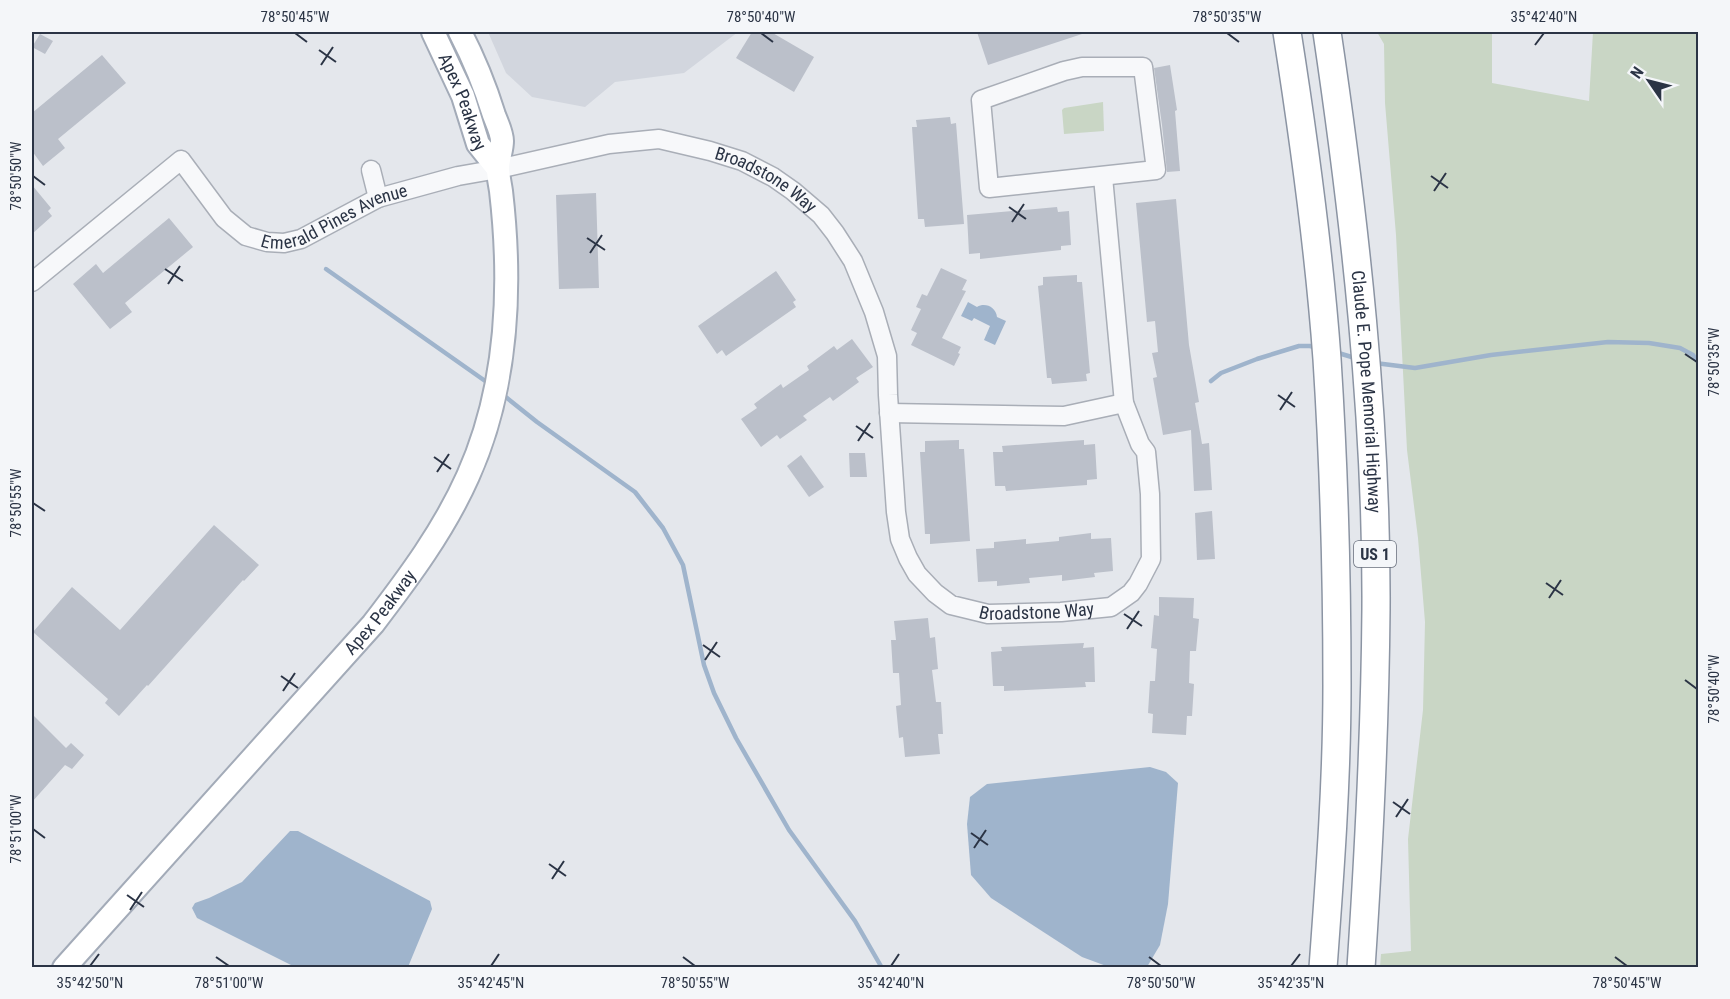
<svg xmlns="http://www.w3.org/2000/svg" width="1730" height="999" font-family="'Roboto Condensed',sans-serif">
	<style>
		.built { fill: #d2d6de }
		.green { fill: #c9d6c5 }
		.water { fill: #9fb4cc }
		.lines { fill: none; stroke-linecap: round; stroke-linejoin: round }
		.stream { stroke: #9fb4cc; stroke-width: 4.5 }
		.building { fill: #bbc0ca }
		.minor-casing { stroke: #a9aeb7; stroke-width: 21 }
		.major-casing { stroke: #a3abb8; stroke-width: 26 }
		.highway-casing { stroke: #8b94a3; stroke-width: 30 }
		.minor { stroke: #f7f8fa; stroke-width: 18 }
		.major { stroke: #fff; stroke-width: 22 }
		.highway { stroke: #fff; stroke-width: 27 }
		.ticks { fill: none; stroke: #2b3445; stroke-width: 2 }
		.labels { text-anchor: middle; stroke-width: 4.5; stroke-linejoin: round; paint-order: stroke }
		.shield { fill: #f4f6f9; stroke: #676e7b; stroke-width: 1.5 }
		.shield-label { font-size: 16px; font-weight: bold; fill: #2b3445 }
		.street-label { font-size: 18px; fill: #2b3445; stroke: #f4f6f9 }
		.neatline { fill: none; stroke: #2b3445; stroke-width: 2 }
		.ticks-label { font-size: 15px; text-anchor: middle; fill: #2b3445 }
	</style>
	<rect width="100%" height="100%" fill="#e4e7ec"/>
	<!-- built -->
	<path class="built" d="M488 32H738L684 73 615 82 585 107 532 97 506 73Z"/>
	<!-- green -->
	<g class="green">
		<path d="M1377 32H1492V83L1589 101 1593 32H1698V967H1380L1381 954 1411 951 1408 839 1423 710 1425 622 1418 538 1407 450 1396 235 1385 103 1384 44Z"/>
		<path d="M1103 102 1104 131 1064 134 1062 110 1064 108Z"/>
	</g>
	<!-- water -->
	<g class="water">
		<path d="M968 302 977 307C985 302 996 307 997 317L1006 321 995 345 984 340 990 326 974 318 972 321 961 316Z"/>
		<path d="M1150 767 1166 772 1178 783 1168 904 1160 945 1147 967H1109L1082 957 991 898 971 875 967 824 970 797 987 784Z"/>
		<path d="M290 831H298L430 901 432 909 408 967H295L197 918 192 908 195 903 209 898 242 882Z"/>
	</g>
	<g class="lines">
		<!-- stream -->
		<g class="stream">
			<path d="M326 269 488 383"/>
			<path d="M1335 352 1355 358"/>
			<path d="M1375 363 1415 368 1491 355 1608 342 1649 343 1680 348 1693 355 1698 362"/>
			<path d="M1211 381 1221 373 1257 359 1299 346H1310L1318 348"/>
			<path d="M502 394 537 422 635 492 663 528 683 565 704 665 714 693 736 738 789 830 855 921 882 968"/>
		</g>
	</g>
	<!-- building -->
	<g class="building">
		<path d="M752 32H771L814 57 794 92 736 58Z"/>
		<path d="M977 32H1082V34L988 65Z"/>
		<path d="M40 34 53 41 45 54 32 47Z"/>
		<path d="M102 55 126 83 58 139 65 148 43 166 32 151V113Z"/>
		<path d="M1170 65 1177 110 1175 111 1180 171 1167 172 1162 125 1154 68Z"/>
		<path d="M950 117 951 124 956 123 964 224 925 227 924 219H918L912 127H917L916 120Z"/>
		<path d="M32 185 51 208 48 211 52 216 32 234Z"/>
		<path d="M596 193 599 288 559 289 556 195Z"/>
		<path d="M1176 199 1189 345 1199 402 1195 403 1202 444 1209 443 1212 490 1194 491 1191 430 1163 435 1153 378 1157 377 1152 353 1158 352 1155 321 1147 322 1136 203Z"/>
		<path d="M1057 207 1058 212 1069 211 1071 245 1061 246V250L980 259V253L969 254 967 215Z"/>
		<path d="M169 218 193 247 125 303 132 312 110 329 73 284 96 264 103 273Z"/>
		<path d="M941 268 967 280 962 290 966 291 942 338 961 347 958 353 960 354 954 366 911 345 917 333 911 330 921 309 916 307 922 294 927 296Z"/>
		<path d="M776 271 796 300 793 302 796 307 726 356 722 350 717 354 698 326Z"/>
		<path d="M1077 275V282H1082L1090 373 1086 374 1087 381 1052 384 1051 378H1047L1038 286 1043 285V277Z"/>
		<path d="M852 339 873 367 856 378 859 382 833 401 830 397 803 416 807 420 780 439 777 435 761 447 741 419 757 408 754 404 781 384 783 388 809 370 807 366 834 346 837 350Z"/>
		<path d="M959 440V449H964L970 541 930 544V534H925L920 452H925V441Z"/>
		<path d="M1084 440V445L1095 444 1097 479 1087 480V485L1006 491 1005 486H995L993 452H1003L1002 446Z"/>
		<path d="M849 453H865L867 477H850Z"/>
		<path d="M801 455 824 487 809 497 787 466Z"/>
		<path d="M1212 511 1215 559 1197 560 1195 513Z"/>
		<path d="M214 525 259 565 244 581 243 580 148 686 147 685 119 716 105 703 108 699 33 632 72 587 120 630Z"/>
		<path d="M1091 533V539L1111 538 1113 571 1094 573 1095 577 1062 581V575L1029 578 1030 583 997 586V581L978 582 976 549 994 548V542L1026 539V544L1059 541V537Z"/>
		<path d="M1159 597 1194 598 1193 618 1199 619 1196 651H1190L1189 683 1194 684 1192 716H1187L1186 735 1152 733 1153 714 1148 713 1150 681H1155L1157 649 1151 648 1154 615 1159 616Z"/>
		<path d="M928 618 930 638 935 637 938 669 932 670 936 702H941L943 734H938L940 754 905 757 903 737 899 738 896 706 901 705 899 673H893L891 640H896L894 621Z"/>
		<path d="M1084 643 1083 648 1094 647 1095 682H1085L1086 687 1004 691V686H993L991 652 1002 651 1001 647Z"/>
		<path d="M32 714 66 748 71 743 84 755 72 769 65 765 32 802Z"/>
	</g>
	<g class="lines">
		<!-- minor casing -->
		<g class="minor-casing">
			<g id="minor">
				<path d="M1082 67H1143L1156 170 989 188 981 100 1064 71Z"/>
				<path d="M371 170 378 198"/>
				<path id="s1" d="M32 282 181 160 224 218 246 236 267 242 284 243 301 239 378 198 458 176 498 169 609 144 659 139 710 151 742 161 773 177 793 191 821 215 835 233 853 261 874 312 887 356 888 395 896 512 900 539 908 558 917 574 935 593 951 605 988 614 1061 612 1111 607 1131 593 1138 584 1151 559 1150 494 1146 452 1140 444 1124 403 1103 177"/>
				<path d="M889 413 1064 416 1124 403"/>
			</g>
		</g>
		<!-- major casing -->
		<g class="major-casing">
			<g id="major">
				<path id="s2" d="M433 32 463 96 478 144 498 169"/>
				<path id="s3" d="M64 968 373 624C409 577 444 530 468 476 508 387 512 286 501 191 500 184 498 176 498 168 498 159 502 150 502 141 502 133 497 123 494 115 485 86 474 59 460 32"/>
			</g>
		</g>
		<!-- highway casing -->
		<g class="highway-casing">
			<g id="highway">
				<path d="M1287 32C1304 140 1319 249 1327 359 1334 468 1337 576 1337 685 1337 779 1330 874 1323 968"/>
				<path id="s4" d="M1327 32C1355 221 1377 418 1376 609 1375 729 1369 848 1361 968"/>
			</g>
		</g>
		<!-- minor -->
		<use href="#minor" class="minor"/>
		<!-- major -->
		<use href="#major" class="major"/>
		<!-- highway -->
		<use href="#highway" class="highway"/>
	</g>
	<!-- ticks -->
	<path class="ticks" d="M295 33 307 42M761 33 773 42M1227 33 1239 42M1535 45 1544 33M319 50 336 62M321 65 333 47M33 176 45 185M1431 176 1448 188M1434 191 1446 173M1009 207 1026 219M1012 222 1024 204M587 238 605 250M590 253 602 235M165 269 183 281M168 284 180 266M1685 354 1697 362M1278 395 1295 407M1280 410 1292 392M856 426 873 438M858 441 870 423M434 457 451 469M437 472 449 454M33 503 45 511M1546 583 1563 595M1549 598 1561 580M1124 614 1142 626M1127 629 1139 611M703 645 720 657M705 660 717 642M281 676 298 688M1685 680 1697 689M283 691 295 673M1393 802 1410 814M1396 817 1408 799M33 829 45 838M971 833 988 845M974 848 986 830M549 864 566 876M552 879 564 861M127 895 144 907M130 910 142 892M216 957 229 966M683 957 695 966M1149 957 1161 966M1615 957 1627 966M90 966 99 954M491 966 499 954M891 966 899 954M1291 966 1300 954"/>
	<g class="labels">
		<!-- shield labels -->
		<rect class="shield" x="1354" y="541" width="42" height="26" rx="4.5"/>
		<g class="shield-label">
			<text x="1375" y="560">US 1</text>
		</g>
		<!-- street labels -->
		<g class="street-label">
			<text dy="6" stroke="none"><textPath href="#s2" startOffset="76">Apex Peakway</textPath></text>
			<text dy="6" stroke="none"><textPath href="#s1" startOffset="840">Broadstone Way</textPath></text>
			<text dy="6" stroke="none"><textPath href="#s1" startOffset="388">Emerald Pines Avenue</textPath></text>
			<text dy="6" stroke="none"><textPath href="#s4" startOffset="362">Claude E. Pope Memorial Highway</textPath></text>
			<text dy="6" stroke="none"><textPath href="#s1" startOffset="1419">Broadstone Way</textPath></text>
			<text dy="6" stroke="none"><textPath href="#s3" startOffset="476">Apex Peakway</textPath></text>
		</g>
	</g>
	<!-- border -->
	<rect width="1730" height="999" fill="none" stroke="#f4f6f9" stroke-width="66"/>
	<!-- north arrow -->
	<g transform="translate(1649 81) rotate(305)" stroke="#f4f6f9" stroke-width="4.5" paint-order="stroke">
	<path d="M0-4.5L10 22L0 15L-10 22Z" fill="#2b3445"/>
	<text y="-9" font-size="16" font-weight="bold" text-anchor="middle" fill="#2b3445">N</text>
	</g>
	<rect x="33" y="33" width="1664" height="933" class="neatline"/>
	<g class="ticks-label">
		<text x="295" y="22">78°50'45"W</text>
		<text x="761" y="22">78°50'40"W</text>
		<text x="1227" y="22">78°50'35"W</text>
		<text x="1544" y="22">35°42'40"N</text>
		<text transform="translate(16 176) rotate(-90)" y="5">78°50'50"W</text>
		<text transform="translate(1714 362) rotate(-90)" y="5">78°50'35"W</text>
		<text transform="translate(16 503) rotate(-90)" y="5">78°50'55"W</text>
		<text transform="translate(1714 689) rotate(-90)" y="5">78°50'40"W</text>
		<text transform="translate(16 829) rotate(-90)" y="5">78°51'00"W</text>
		<text x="90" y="988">35°42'50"N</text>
		<text x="229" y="988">78°51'00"W</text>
		<text x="491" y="988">35°42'45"N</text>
		<text x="695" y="988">78°50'55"W</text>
		<text x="891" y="988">35°42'40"N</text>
		<text x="1161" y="988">78°50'50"W</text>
		<text x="1291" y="988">35°42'35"N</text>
		<text x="1627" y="988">78°50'45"W</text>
	</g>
</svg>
